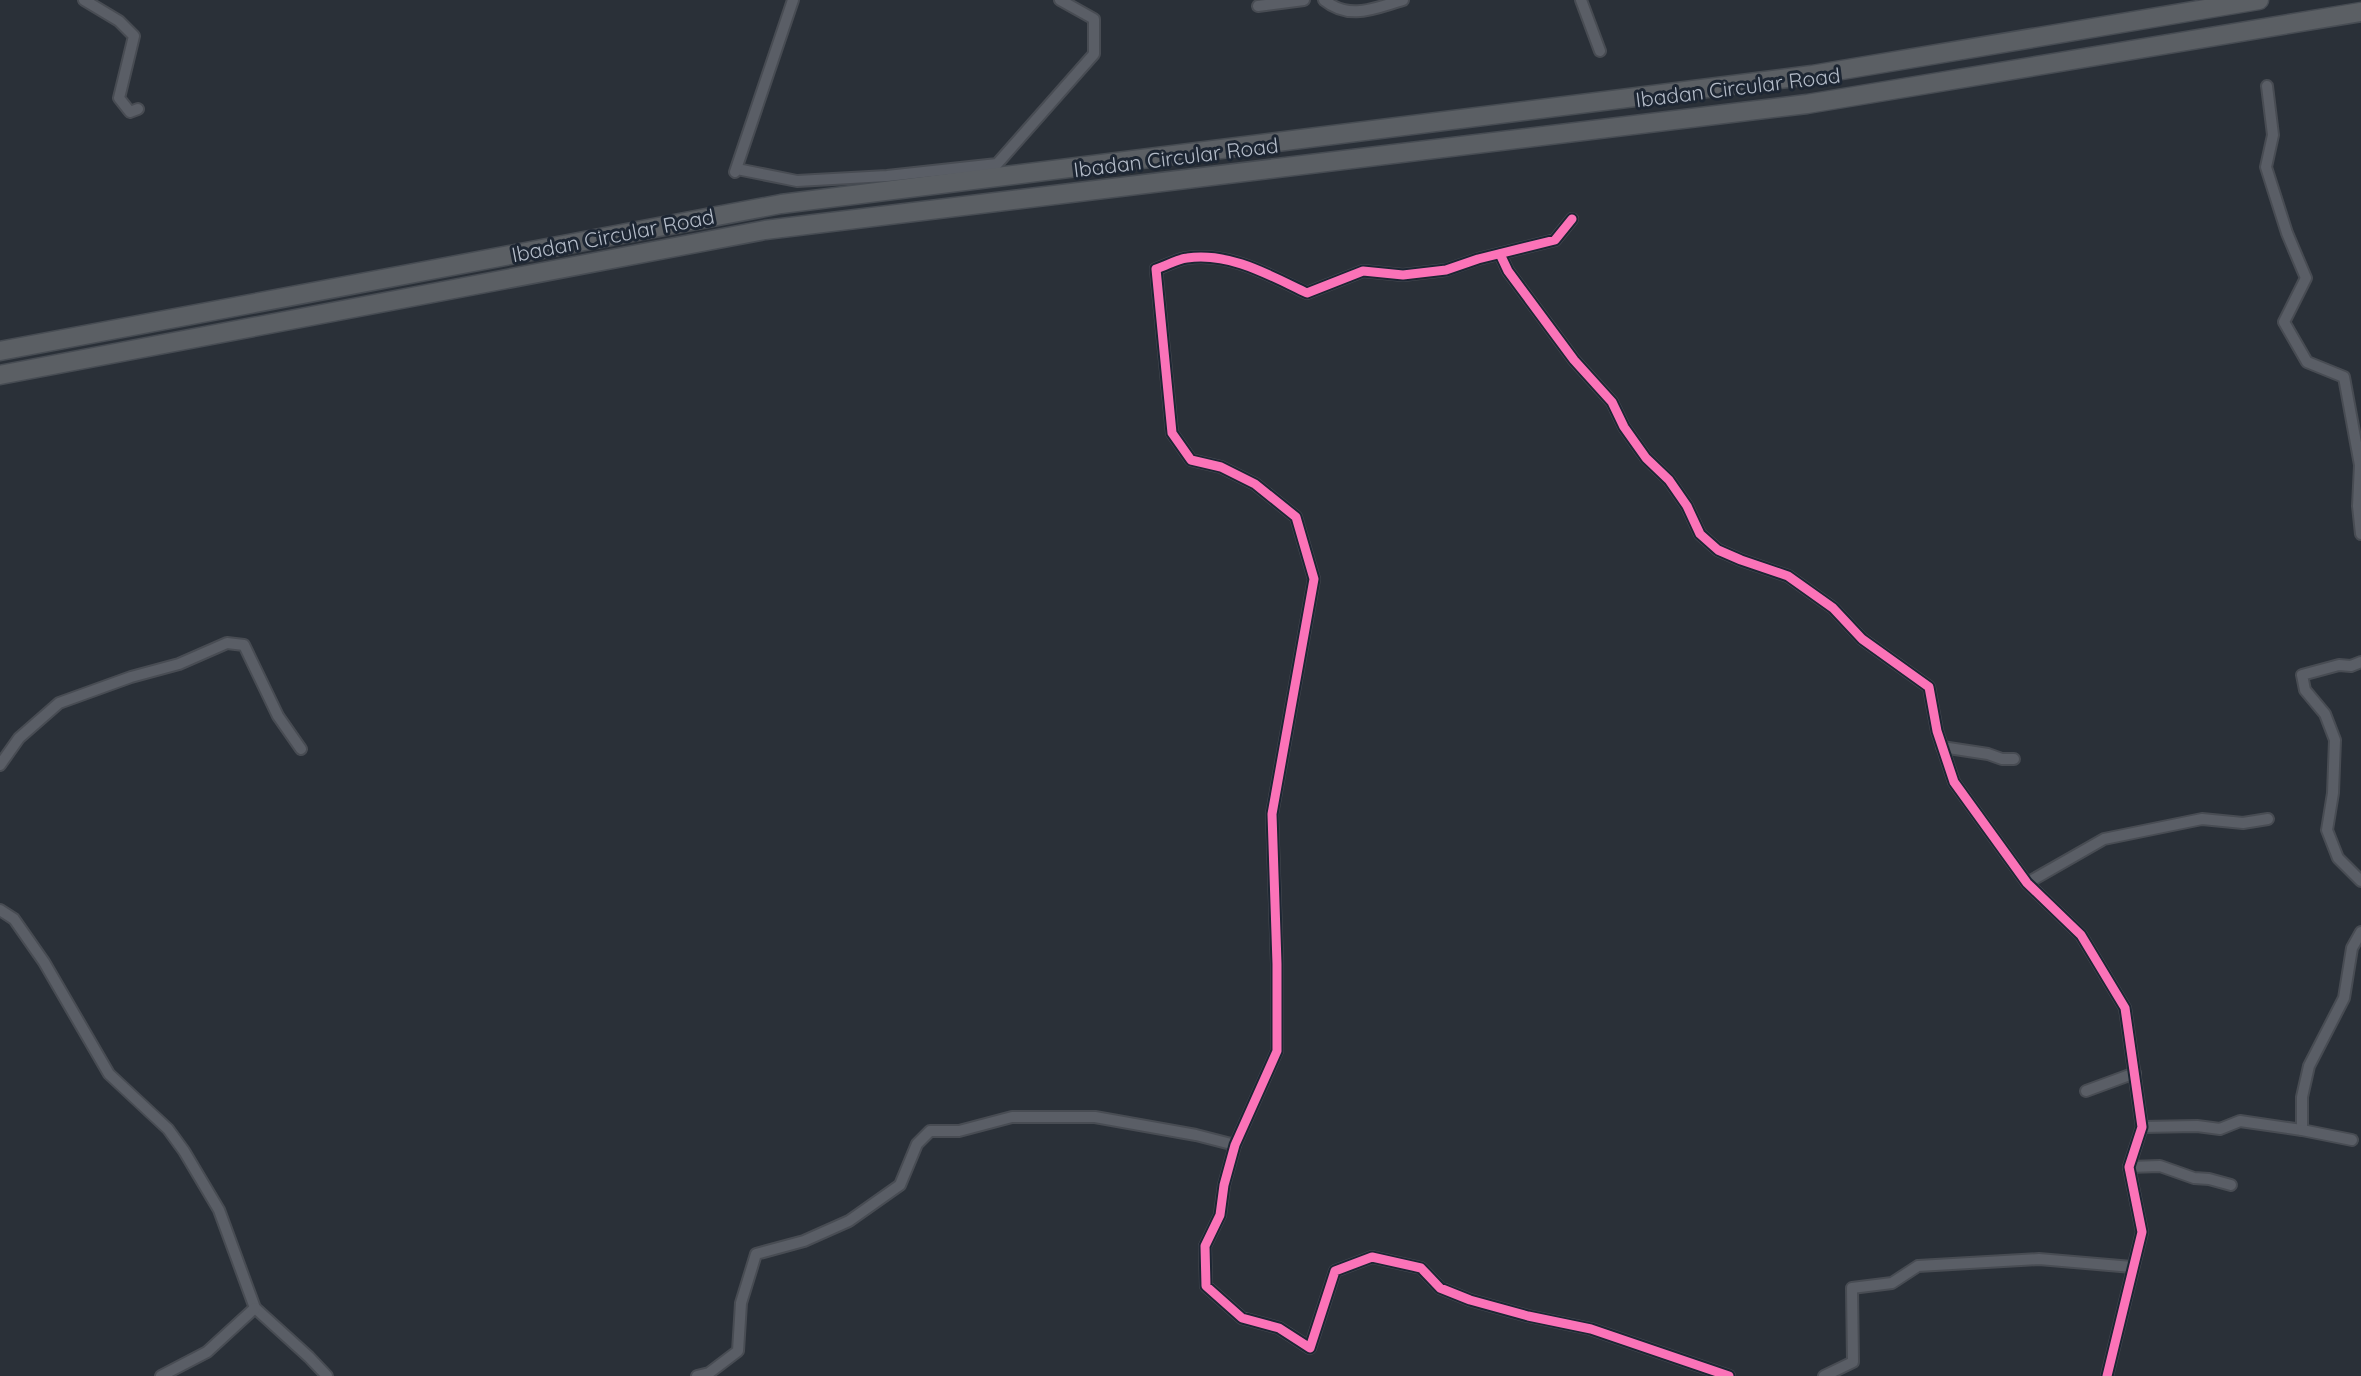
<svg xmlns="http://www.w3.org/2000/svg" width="2361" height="1376" font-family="Quicksand,sans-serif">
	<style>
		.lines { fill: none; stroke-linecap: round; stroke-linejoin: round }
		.minor-casing { stroke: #484c53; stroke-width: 14 }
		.trunk-casing { stroke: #474c53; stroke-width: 21 }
		.minor { stroke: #5a5e66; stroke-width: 10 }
		.trunk { stroke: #5b5f64; stroke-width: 18 }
		.cycleway-casing { stroke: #1d2633; stroke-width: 13 }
		.cycleway { stroke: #fb73b8; stroke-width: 9 }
		.labels { text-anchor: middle; stroke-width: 6; stroke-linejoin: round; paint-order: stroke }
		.street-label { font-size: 21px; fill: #b4bcc9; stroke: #1d2633 }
	</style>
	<rect width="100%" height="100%" fill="#2a3038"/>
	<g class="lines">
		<!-- minor casing -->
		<g class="minor-casing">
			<g id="minor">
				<path d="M84 0 119 21 134 36 119 98 130 112 138 109"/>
				<path d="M1324 0C1350 21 1375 8 1403 0"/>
				<path d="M1581 0 1600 51"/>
				<path d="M1258 6 1304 0"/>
				<path d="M2267 86 2273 135 2266 167 2287 233 2306 278 2284 322 2307 362 2344 377 2360 465 2358 506 2361 534"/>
				<path d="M737 169 797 181 887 176 997 164 1094 54V19L1060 0"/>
				<path d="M735 172 793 0"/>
				<path d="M1572 219 1555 240 1478 259 1446 270 1403 275 1363 271 1307 293C1269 275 1230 252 1187 258 1177 259 1166 266 1156 269L1172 433 1191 460 1221 467 1255 484 1296 517 1314 579 1272 814 1277 964V1051L1235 1145 1224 1185 1220 1215 1205 1246 1206 1286 1242 1318 1279 1328 1310 1348 1335 1271 1372 1257 1421 1268 1440 1288 1470 1300 1528 1316 1591 1329 1729 1376"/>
				<path d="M1500 254 1508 271 1574 360 1612 402 1624 427 1646 458 1669 480 1687 506 1700 534 1718 550 1741 560 1788 576 1833 608 1862 639 1929 687 1937 731 1954 782 2027 883 2081 935 2125 1008 2142 1127 2129 1167 2142 1232 2107 1376"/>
				<path d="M2361 662 2351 666 2339 665 2302 675 2305 690 2325 714 2335 740 2333 793 2327 830 2338 858 2361 881"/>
				<path d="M1942 747 1988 754 2002 759H2014"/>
				<path d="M0 765 19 738 59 703 131 677 179 664 227 643 244 645 278 716 301 749"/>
				<path d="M2027 883 2104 839 2202 819 2243 823 2268 819"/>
				<path d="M0 910 14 919 44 962 109 1074 168 1129 184 1151 219 1210 255 1308 309 1357 327 1376"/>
				<path d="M2086 1091 2135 1073"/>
				<path d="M2142 1127 2197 1126 2220 1129 2240 1121 2302 1130V1097L2309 1066 2344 998 2352 948 2361 932"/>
				<path d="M2302 1130 2352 1140"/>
				<path d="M2129 1167 2160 1166 2194 1178 2209 1179 2231 1185"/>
				<path d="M161 1376 207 1352 255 1308"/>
				<path d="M697 1376 709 1373 738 1351 741 1303 756 1254 804 1241 849 1221 900 1185 917 1144 930 1131H959L1012 1117H1095L1196 1135 1235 1145"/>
				<path d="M1824 1376 1853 1362 1852 1288 1892 1283 1918 1266 2039 1259 2132 1267"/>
			</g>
		</g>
		<!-- trunk casing -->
		<g class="trunk-casing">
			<g id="trunk">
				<path d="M0 351 781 204 1812 75 2259 0"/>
				<path d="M0 375 765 230 1807 104 2361 12"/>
			</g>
		</g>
		<!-- minor -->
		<use href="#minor" class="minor"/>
		<!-- trunk -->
		<use href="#trunk" class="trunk"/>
		<!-- cycleway casing -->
		<g class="cycleway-casing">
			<g id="cycleway">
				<path d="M1572 219 1555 240 1478 259 1446 270 1403 275 1363 271 1307 293C1269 275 1230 252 1187 258 1177 259 1166 266 1156 269L1172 433 1191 460 1221 467 1255 484 1296 517 1314 579 1272 814 1277 964V1051L1235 1145 1224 1185 1220 1215 1205 1246 1206 1286 1242 1318 1279 1328 1310 1348 1335 1271 1372 1257 1421 1268 1440 1288 1470 1300 1528 1316 1591 1329 1729 1376"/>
				<path d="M1500 254 1508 271 1574 360 1612 402 1624 427 1646 458 1669 480 1687 506 1700 534 1718 550 1741 560 1788 576 1833 608 1862 639 1929 687 1937 731 1954 782 2027 883 2081 935 2125 1008 2142 1127 2129 1167 2142 1232 2107 1376"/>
			</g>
		</g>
		<!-- cycleway -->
		<use href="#cycleway" class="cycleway"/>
	</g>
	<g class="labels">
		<!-- street labels -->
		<g class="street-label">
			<text transform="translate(1738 88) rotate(-7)" y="7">Ibadan Circular Road</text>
			<text transform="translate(1176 158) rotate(-7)" y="7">Ibadan Circular Road</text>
			<text transform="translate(613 236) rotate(-11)" y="7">Ibadan Circular Road</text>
		</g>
	</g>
</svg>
